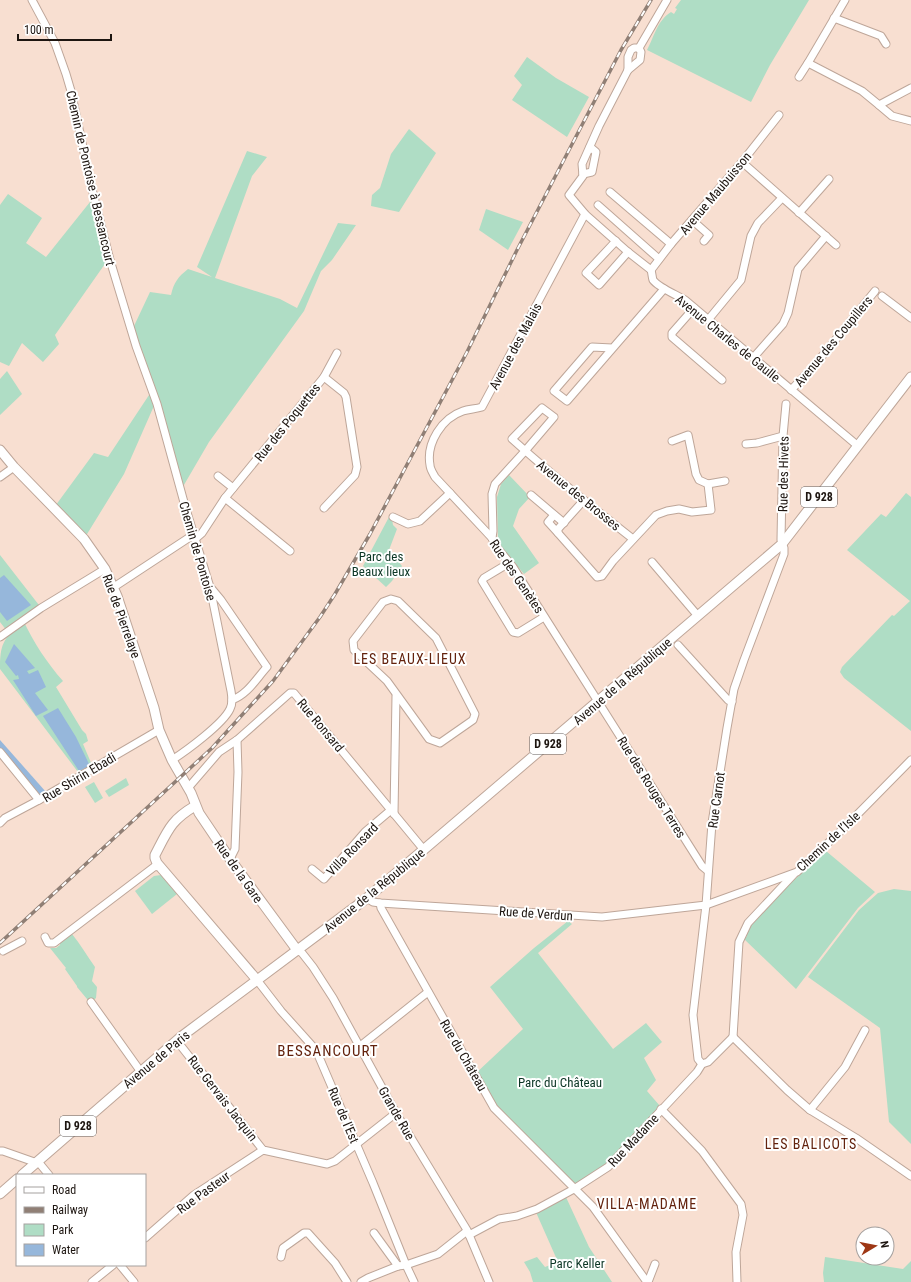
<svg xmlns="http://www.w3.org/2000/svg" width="911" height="1282" font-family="'Roboto Condensed',sans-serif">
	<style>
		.green { fill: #afddc5 }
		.water { fill: #96b7db }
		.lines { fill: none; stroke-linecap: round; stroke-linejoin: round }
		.minor-casing { stroke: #bea699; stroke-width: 9 }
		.major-casing { stroke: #bea699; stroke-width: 11 }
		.minor { stroke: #fff; stroke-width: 7 }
		.major { stroke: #fff; stroke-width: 9 }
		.rail-casing { stroke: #907f75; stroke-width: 3.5 }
		.rail { stroke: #fff; stroke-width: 2; stroke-dasharray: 6; stroke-linecap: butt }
		.labels { text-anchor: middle; stroke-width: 4; stroke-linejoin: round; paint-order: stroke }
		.shield { fill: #fff; stroke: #615b58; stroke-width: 1 }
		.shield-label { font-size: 12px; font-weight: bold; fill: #1d1510 }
		.street-label { font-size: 13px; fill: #1d1510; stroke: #fff }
		.park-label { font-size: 13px; fill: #0c3625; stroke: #fff }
		.neighbourhood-label { font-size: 14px; letter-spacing: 1px; fill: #63220d; stroke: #fff }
		.quarter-label { font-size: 15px; letter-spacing: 1px; fill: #63220d; stroke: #fff }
	</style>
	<rect width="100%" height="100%" fill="#f8dfd1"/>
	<!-- green -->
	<g class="green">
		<path d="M681 0H809L770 65 751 102 647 50C655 35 657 21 671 12L674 14 677 9 675 8Z"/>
		<path d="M527 57 556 78 589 97 567 137 512 100 522 85 514 76Z"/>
		<path d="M409 129 436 153 399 212 371 206 372 195 380 188 391 154Z"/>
		<path d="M247 151 267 157 252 176 215 278 280 299 297 308 338 223 356 225 332 260 321 271 304 311 209 442 181 490 157 399 124 474 84 539 53 509 94 453 108 457 153 389 132 326H134L150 292 171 295C174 282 178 277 188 269L212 277 197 267Z"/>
		<path d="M8 194 42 218 26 243 46 257 90 202 96 200 112 260 107 261 55 335 59 344 43 362 22 343 9 366 0 362V205Z"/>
		<path d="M486 209 523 222 508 250 479 230Z"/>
		<path d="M7 371 22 394 0 415V379Z"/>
		<path d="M509 475 530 497 519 509 513 526 539 563 524 574 498 543 497 497 501 484Z"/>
		<path d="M906 493 911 497V731L844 678 840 672 842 667 892 615 894 616 910 601 847 550 881 514 886 517Z"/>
		<path d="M389 517 392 519 393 525 397 529 389 550 402 566 392 581 386 587 363 566Z"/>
		<path d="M0 555 42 609 23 620C34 643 47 663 63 681L56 687 82 730 86 734 88 741 83 744 92 765 78 772 0 669C0 644 3 640 21 622L7 631 0 622Z"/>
		<path d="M126 778 129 785 109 797 105 791Z"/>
		<path d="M94 782 103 798 95 803 85 787Z"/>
		<path d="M826 851 875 892 858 908 796 989 744 939 747 936 746 934 749 925 790 882 793 881Z"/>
		<path d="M161 875 177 894 152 914 135 891 154 876Z"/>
		<path d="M894 889 911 891V1144L889 1122 880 1028 808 977 859 910 878 893Z"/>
		<path d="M568 921 572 924 538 953 613 1049 646 1023 662 1042 644 1058 656 1080 647 1091 660 1106 608 1167 574 1189 494 1108 475 1074 523 1029 490 987 534 948Z"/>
		<path d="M72 934C81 945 87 956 95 967L92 981 97 987 96 998 89 1004 87 999 77 987V986L65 969 66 968 50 948H56L60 945V943Z"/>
		<path d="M565 1195 589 1247 612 1282H533L530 1272 524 1262 537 1257 545 1267 558 1262 535 1210Z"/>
		<path d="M825 1257 903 1269 911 1261V1282H824L823 1273Z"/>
	</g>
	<!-- water -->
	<g class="water">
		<path d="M4 575 31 605 7 621 0 612V578Z"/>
		<path d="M14 644 35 668 27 671 29 674 38 670 46 687 35 693 48 710 36 716 13 680 19 679 18 675 16 676 5 662Z"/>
		<path d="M58 708 76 737 90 766 79 771 43 716Z"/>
		<path d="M0 740 46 792 40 796 0 748Z"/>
	</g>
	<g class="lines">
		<!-- minor casing -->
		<g class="minor-casing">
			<g id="minor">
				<path d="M32 0 55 43 66 74 71 91 91 185 110 260 136 346 157 404 185 506 210 587 231 691C232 697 233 703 230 709 223 724 186 751 172 760"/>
				<path d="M667 0 639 48H634L631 50 628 57V70L599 126 582 164 583 176 569 195 585 214 628 252 651 270C652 273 652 277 653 280 659 288 677 295 685 300L858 446"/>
				<path d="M845 0 808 63 862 91 879 105 911 88"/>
				<path d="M834 18 881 36 886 44"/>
				<path d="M628 70 640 60 641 52 639 48"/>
				<path d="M799 77 808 63"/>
				<path d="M879 105 892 116 911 121"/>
				<path d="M742 162 836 245"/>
				<path d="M583 174 592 172 596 152 590 147"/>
				<path d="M610 192 671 244"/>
				<path d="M598 205 659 259"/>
				<path d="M799 213 829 179"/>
				<path d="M585 214 482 407C476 409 469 409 463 411 442 418 426 443 430 465 430 469 433 473 435 477L492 538 495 545 513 567 702 866 708 871"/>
				<path d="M692 220 709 235 704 241"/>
				<path d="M616 241 586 273 599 285 628 252"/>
				<path d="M651 270 671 244 742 162 779 115"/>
				<path d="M882 296 911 318"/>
				<path d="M694 308 672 333V337L722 380"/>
				<path d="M708 320 741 280 751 236 758 223 782 198"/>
				<path d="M612 348 592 347 554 391 567 401 664 289"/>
				<path d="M753 358 783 324 788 313 798 269 826 236"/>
				<path d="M324 377 344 393 346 397 357 467 355 475 324 508"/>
				<path d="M791 390 814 366 875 291"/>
				<path d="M672 441 688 435 696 474 699 480 708 484"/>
				<path d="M746 444 757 443 783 436"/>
				<path d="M218 476 233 488"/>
				<path d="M0 477 14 467"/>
				<path d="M531 495 564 523"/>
				<path d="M225 498 290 551"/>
				<path d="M584 500 558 529V533L597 577 602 576 613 561 656 515 667 511 679 509 692 512 711 510 708 484 725 481"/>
				<path d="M554 515 548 522 558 533"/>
				<path d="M393 517 408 524 420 521 450 493"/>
				<path d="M492 538 493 531 492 494 495 484 525 451 554 417 542 408 512 439C551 474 592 507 633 539"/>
				<path d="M195 539 202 533 225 498 324 377 337 353"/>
				<path d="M652 562 698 616"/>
				<path d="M509 563 484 578 482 581 513 632 518 633 544 617"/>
				<path d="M114 587 193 535"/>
				<path d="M211 588 221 600 267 667C256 679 248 694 232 700"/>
				<path d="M391 599 398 601 436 638 475 714 473 720 440 743 429 739 387 681 354 650 353 641 383 602Z"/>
				<path d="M0 637 41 608 105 569"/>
				<path d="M678 645 728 700 732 702"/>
				<path d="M0 752 39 800"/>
				<path d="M188 788 219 752 237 740 290 693H294L424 850"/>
				<path d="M394 814 396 696"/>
				<path d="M0 823 5 818 39 800 159 730"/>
				<path d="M230 859 235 849 238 772 237 740"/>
				<path d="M312 869 324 879 365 832 391 810"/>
				<path d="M367 898 373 902 380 903 602 917 706 905 797 872 845 827 911 760"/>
				<path d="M380 903 381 908 494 1108 593 1207 647 1282"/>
				<path d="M45 937 48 943H54L154 867 160 866"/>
				<path d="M297 950 302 953 313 967 333 998 396 1113 467 1230 489 1282"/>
				<path d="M3 951 22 941"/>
				<path d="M257 980 281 1011 316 1050 373 1183 406 1265 414 1282"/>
				<path d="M91 1002 141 1072"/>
				<path d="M733 1037 787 1090 810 1110 856 1138 911 1176"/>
				<path d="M733 1037 739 942 748 923 794 874"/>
				<path d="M177 1041 263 1150 327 1164 335 1161 396 1113"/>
				<path d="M359 1047 428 992"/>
				<path d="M702 1064 698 1059 693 1015 706 905 712 823 727 728 734 689 744 660 784 554V548L781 540 783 436 786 404"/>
				<path d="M661 1109 702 1151 741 1204 743 1215 736 1252 737 1282"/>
				<path d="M810 1110 845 1067 865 1030"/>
				<path d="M0 1151H3L40 1164 49 1175"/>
				<path d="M374 1233 398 1266"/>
				<path d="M469 1235 499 1219 517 1216 537 1209 574 1189 608 1167 697 1072 702 1064 708 1062 733 1037"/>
				<path d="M145 1238 194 1195 263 1150"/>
				<path d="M281 1257 283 1248 304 1233H308L335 1263 347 1282"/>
				<path d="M120 1265 134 1282"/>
				<path d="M92 1282 113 1265"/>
				<path d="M361 1282 368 1278 398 1266 406 1265 438 1254 467 1231"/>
				<path d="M648 1282 655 1264"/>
			</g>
		</g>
		<!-- major casing -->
		<g class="major-casing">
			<g id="major">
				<path d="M0 450 14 467 84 539 105 569 117 596 154 708 159 730 172 760 191 793 199 813 230 859 297 950"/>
				<path d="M195 806C171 820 168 830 155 855V858L157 863 257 980"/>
				<path d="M22 1175 182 1036 367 898 782 544 911 377"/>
				<path d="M0 1194 17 1179"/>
			</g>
		</g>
		<!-- minor -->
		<use href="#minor" class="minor"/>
		<!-- major -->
		<use href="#major" class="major"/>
		<!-- rail casing -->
		<g class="rail-casing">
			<path id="rail" d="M0 943 212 748 273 681 320 617 335 594 370 534 467 352 517 250 621 50 651 0"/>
		</g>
		<!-- rail -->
		<use href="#rail" class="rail"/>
	</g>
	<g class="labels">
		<!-- shield labels -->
		<g class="shield">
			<rect x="801" y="487" width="36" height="20" rx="3"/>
			<rect x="530" y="734" width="36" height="20" rx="3"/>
			<rect x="60" y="1116" width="36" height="20" rx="3"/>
		</g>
		<g class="shield-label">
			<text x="819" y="501">D 928</text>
			<text x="548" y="748">D 928</text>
			<text x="78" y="1130">D 928</text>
		</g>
		<!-- street labels -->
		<g class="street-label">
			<text transform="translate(91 178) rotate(77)" y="5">Chemin de Pontoise à Bessancourt</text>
			<text transform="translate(715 193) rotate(-50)" y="5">Avenue Maubuisson</text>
			<text transform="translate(728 338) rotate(39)" y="5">Avenue Charles de Gaulle</text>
			<text transform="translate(833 341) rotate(-50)" y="5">Avenue des Coupillers</text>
			<text transform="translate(515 346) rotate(-62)" y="5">Avenue des Malais</text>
			<text transform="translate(287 422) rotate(-51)" y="5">Rue des Poquettes</text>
			<text transform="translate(783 474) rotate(-89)" y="5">Rue des Hivets</text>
			<text transform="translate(579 495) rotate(39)" y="5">Avenue des Brosses</text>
			<text transform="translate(198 551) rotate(74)" y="5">Chemin de Pontoise</text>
			<text transform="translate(517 576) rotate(56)" y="5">Rue des Genètes</text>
			<text transform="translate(122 616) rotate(70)" y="5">Rue de Pierrelaye</text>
			<text transform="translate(622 681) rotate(-41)" y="5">Avenue de la République</text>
			<text transform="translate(321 725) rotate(50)" y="5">Rue Ronsard</text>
			<text transform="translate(79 777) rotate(-31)" y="5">Rue Shirin Ebadi</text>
			<text transform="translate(652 787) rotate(58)" y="5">Rue des Rouges Terres</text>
			<text transform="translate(716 800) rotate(-82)" y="5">Rue Carnot</text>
			<text transform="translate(828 841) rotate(-43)" y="5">Chemin de l’Isle</text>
			<text transform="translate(352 849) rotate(-46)" y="5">Villa Ronsard</text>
			<text transform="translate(239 871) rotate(55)" y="5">Rue de la Gare</text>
			<text transform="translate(374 890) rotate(-39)" y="5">Avenue de la République</text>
			<text transform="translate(536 913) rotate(4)" y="5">Rue de Verdun</text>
			<text transform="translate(464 1055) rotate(60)" y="5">Rue du Château</text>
			<text transform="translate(156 1059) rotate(-40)" y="5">Avenue de Paris</text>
			<text transform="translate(223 1098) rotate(52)" y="5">Rue Gervais Jacquin</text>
			<text transform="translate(397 1113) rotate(60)" y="5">Grande Rue</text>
			<text transform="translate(344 1115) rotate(67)" y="5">Rue de l'Est</text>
			<text transform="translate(633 1140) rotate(-47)" y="5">Rue Madame</text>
			<text transform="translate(203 1192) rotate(-36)" y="5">Rue Pasteur</text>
		</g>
		<!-- park labels -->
		<g class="park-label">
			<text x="381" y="561">Parc des<tspan x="381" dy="15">Beaux lieux</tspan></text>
			<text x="560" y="1087">Parc du Château</text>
			<text x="577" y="1268">Parc Keller</text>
		</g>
		<!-- neighbourhood labels -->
		<g class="neighbourhood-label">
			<text x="410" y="664">LES BEAUX-LIEUX</text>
			<text x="811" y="1149">LES BALICOTS</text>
			<text x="647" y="1209">VILLA-MADAME</text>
		</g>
		<!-- quarter labels -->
		<g class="quarter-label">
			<text x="328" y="1056">BESSANCOURT</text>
		</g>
	</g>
	<!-- legend -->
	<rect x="16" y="1174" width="130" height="92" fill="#ffffff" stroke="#a5a19f"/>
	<rect x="24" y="1187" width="20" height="6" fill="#ffffff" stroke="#a5a19f"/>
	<text x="52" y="1194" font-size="12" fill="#1d1510">Road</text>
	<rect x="24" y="1207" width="20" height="6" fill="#907f75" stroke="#a5a19f"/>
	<text x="52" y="1214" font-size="12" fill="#1d1510">Railway</text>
	<rect x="24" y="1224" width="20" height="12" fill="#afddc5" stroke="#a5a19f"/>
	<text x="52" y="1234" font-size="12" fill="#1d1510">Park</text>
	<rect x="24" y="1244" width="20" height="12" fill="#96b7db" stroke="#a5a19f"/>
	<text x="52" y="1254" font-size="12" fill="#1d1510">Water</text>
	<!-- north arrow -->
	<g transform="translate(875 1246) rotate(80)"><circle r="19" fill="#ffffff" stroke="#a5a19f"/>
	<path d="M0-3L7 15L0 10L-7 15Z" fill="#9e3715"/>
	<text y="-6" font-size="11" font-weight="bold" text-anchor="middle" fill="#1d1510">N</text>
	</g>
	<!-- scale -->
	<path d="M18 34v6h93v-6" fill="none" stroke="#1d1510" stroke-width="2"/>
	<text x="24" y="34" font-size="12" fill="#1d1510" stroke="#ffffff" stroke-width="3" paint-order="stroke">100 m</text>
</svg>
